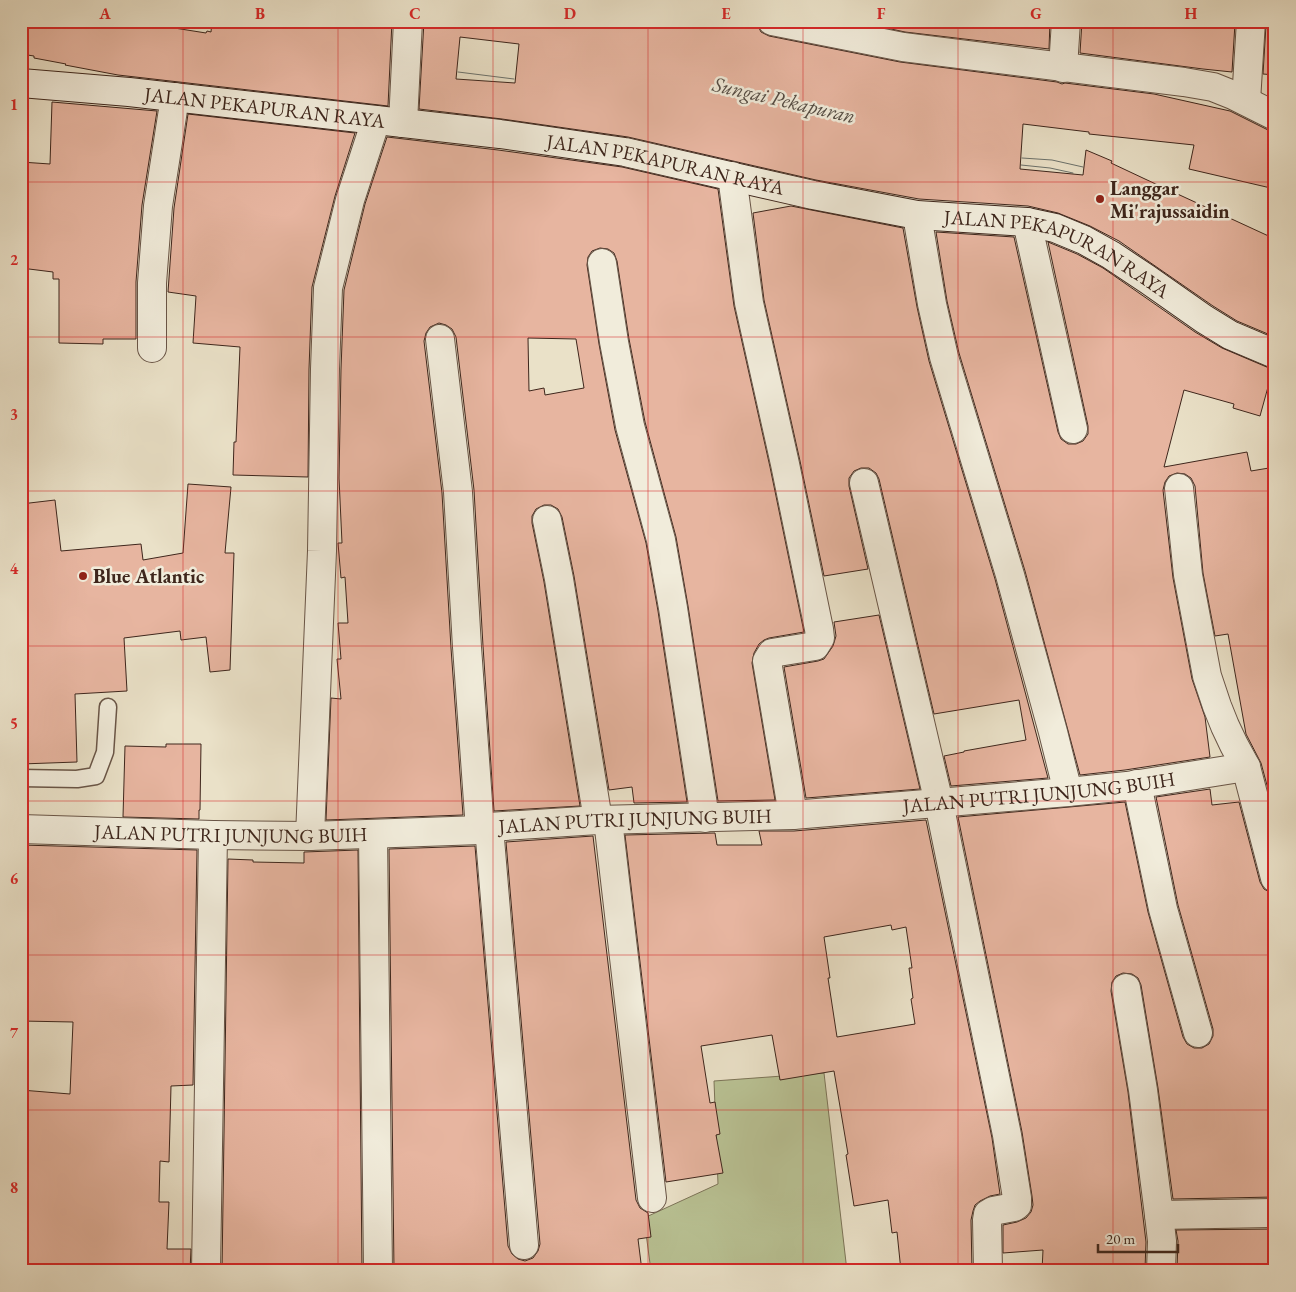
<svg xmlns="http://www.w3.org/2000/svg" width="1296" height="1292" font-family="'EB Garamond',serif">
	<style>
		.green { fill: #b9c294; stroke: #7c7458 }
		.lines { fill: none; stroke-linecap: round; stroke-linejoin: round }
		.shore { stroke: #6b716b; stroke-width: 1 }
		.building { fill: #e7b5a0; stroke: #3e261c; fill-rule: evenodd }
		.lane-casing { stroke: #695547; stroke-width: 19 }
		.street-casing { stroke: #695547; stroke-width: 30 }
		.secondary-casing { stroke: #3e261c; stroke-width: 30 }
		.lane { stroke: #f1ecdb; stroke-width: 16 }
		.street { stroke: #f1ecdb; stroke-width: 28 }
		.secondary { stroke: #f1ecdb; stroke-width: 28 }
		.grid { fill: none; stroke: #d62828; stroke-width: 1; stroke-opacity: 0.55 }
		.poi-dot { fill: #8f2418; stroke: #f1ecdb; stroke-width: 2 }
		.labels { text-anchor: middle; stroke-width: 5; stroke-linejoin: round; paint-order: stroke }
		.street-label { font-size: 20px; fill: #3e261c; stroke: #f1ecdb }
		.poi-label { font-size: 20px; font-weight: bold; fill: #3e261c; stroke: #f1ecdb; text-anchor: start }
		.water-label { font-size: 21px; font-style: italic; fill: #544c44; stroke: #f1ecdb }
		.neatline { fill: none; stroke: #d62828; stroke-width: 2 }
		.grid-label { font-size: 16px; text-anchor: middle; font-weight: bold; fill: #d62828 }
	</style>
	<rect width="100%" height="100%" fill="#eae1c8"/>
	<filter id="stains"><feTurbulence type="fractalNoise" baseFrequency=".004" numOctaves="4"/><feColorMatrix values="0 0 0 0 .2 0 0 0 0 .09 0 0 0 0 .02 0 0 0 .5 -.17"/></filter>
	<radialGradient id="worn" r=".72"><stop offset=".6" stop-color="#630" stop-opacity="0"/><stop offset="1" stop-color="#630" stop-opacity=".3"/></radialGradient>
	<!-- green -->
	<path class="green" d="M824 1073 847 1271H651L644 1218 718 1184 714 1081Z"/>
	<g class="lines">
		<!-- shore -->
		<g class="shore">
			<path d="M458 72 514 79"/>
			<path d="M1022 158 1052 160 1083 167"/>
			<path d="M1021 165 1050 168 1073 173"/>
		</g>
	</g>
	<!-- building -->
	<g class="building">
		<path d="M21 21H130L206 33 207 31 211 32 212 21H392L388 106 118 75 65 65 66 64 34 58V56L21 54Z"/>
		<path d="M424 21H740L757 24 761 32 769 36 900 62 1057 82 1062 84 1065 83 1154 94 1230 111 1268 130 1275 131V189L1189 169 1194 145 1089 134V132L1023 124 1020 169 1083 175 1086 150 1112 161 1111 163 1145 179 1275 239V337L1237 321 1213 306 1119 241 1090 226 1058 213 1028 206 919 199 816 180 628 137 502 119 419 109ZM460 37 519 44 515 83 456 79Z"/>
		<path d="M854 21H1050L1049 49 905 32Z"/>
		<path d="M1082 21H1213L1235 23 1232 72 1203 69 1080 53Z"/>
		<path d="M1266 25 1275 26V75L1263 74Z"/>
		<path d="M52 102 157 111 142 205 136 282V339H103V344L59 343V279H53V272L21 268V162L50 164Z"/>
		<path d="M188 114 355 133 335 196 312 287 309 369 308 477 233 475 234 442H236L240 347 193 343 196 296 168 292 174 208Z"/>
		<path d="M387 137 498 150 622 167 718 189 734 306 770 467 804 632 769 638 764 640 759 644 754 653 752 663 775 800 718 801 688 606 676 537 645 422 629 339 617 261 614 253 608 249 600 248 592 251 588 257 587 265 599 344 615 430 646 543 658 611 687 802 634 803 632 787 609 790 574 576 562 517 558 509 551 505H544L536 509 532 516V523L544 582 580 806 494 811 483 646 474 490 456 337 452 329 446 325 439 323 430 327 426 333 424 341 442 493 451 648 463 815 326 820 331 698 341 699 337 659H341L338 623H348L345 577 341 578 338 543H342L339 478 341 369 344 290 365 204ZM528 338 576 339 584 388 545 395 544 388 529 391Z"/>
		<path d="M791 206 903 228 917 307 929 361 995 579 1048 778 951 786 944 756 964 752V751L1026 740 1019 700 934 714 879 479 876 473 869 468H861L854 471 849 478V486L868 569 824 576 800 461 764 300 753 213Z"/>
		<path d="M936 232 1014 237 1058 432 1061 439 1068 444H1076L1083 441 1088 434V426L1048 242 1077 254 1103 268 1195 332 1222 348 1269 368 1275 369V389L1268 387 1260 416 1233 408 1234 404 1184 390 1164 467 1247 452 1251 471 1275 467V815L1261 763 1246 734 1228 634 1215 636 1203 573 1195 486 1191 478 1185 474 1177 473 1169 476 1165 482 1163 490 1173 578 1192 679 1205 717 1210 757 1125 770 1080 775 1025 571 959 353 947 301Z"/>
		<path d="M188 484 231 487 225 553H234L230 670 210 672 206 637 181 640 180 631 124 638 127 691 75 694 77 762 21 764V504L55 500 61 551 141 544 143 560 183 553Z"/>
		<path d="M879 615 920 789 806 798 784 667 818 661 824 659 833 646 836 636 834 622Z"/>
		<path d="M166 744H201L200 810H199V819L123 817 125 746 166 747Z"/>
		<path d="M1210 789 1212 805 1239 802 1260 882 1264 889 1271 893 1275 927V1197L1173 1199 1158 1088 1141 985 1138 978 1132 974 1123 973 1116 976 1112 982 1111 991 1128 1092 1146 1242 1145 1269 1144 1271H1042L1043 1250 1003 1253V1225L1017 1222 1026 1218 1031 1212 1033 1205 1032 1196 1022 1132 958 817 1125 802 1148 912 1183 1037 1187 1044 1194 1048H1202L1209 1044 1213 1036V1029L1178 905 1156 797Z"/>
		<path d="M926 820 992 1138 1000 1194 990 1196 980 1201 975 1205 973 1211 971 1220 972 1271H901L897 1232 892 1233 888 1200 854 1206 846 1155 848 1154 834 1071 780 1080 772 1035 701 1046 710 1103 715 1102 720 1134 716 1135 723 1173 666 1182 625 835 715 833 717 845H762L759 831H794ZM891 925 892 930 906 927 912 968H909L913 998 911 999 915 1024 837 1037 828 978H830L824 937Z"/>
		<path d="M593 836 636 1200 640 1208 648 1213 651 1237 638 1239 642 1271H394L389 849 475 846 508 1246 512 1254 518 1259 525 1261 533 1258 538 1251 540 1244 506 842Z"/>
		<path d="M21 845 197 850 193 1085 171 1086 169 1162 160 1161 159 1202H169L167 1249H191L190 1271H21V1090L70 1094 73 1022 21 1021Z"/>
		<path d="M358 850 362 1271H222L228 859 253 860V862L304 863V852Z"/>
		<path d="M1275 1229V1271H1216L1217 1268 1177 1269 1178 1241 1176 1230Z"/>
	</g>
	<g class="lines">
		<!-- lane casing -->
		<g class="lane-casing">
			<path id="lane" d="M21 778 77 779 96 776 105 752 108 707"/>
		</g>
		<!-- street casing -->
		<g class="street-casing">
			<g id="street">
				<path d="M772 21 903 47 1184 82 1213 87 1233 95 1275 116"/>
				<path d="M1063 68 1066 21"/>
				<path d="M1246 101 1251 21"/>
				<path d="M403 123 408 21"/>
				<path d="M732 176 749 303 785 464 819 629 820 638 815 646 772 653 767 661 793 815"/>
				<path d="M917 215 932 304 944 357 1010 575 1053 732 1068 792"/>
				<path d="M1027 222 1073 429"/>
				<path d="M602 263 614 342 630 426 661 540 673 608 705 818"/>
				<path d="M440 339 458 492 467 647 480 830"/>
				<path d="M152 348V283L158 206 175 97"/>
				<path d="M864 483 939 803 1007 1135 1017 1198V1205L1014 1207 993 1211 988 1214 987 1220 988 1271"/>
				<path d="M1179 488 1188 575 1207 676 1217 706 1225 726 1234 745 1246 767 1275 878"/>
				<path d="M547 520 559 579 598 820"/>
				<path d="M1137 784 1163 909 1198 1033"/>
				<path d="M608 820 652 1198"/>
				<path d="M489 827 524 1245"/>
				<path id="s1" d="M21 829 213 835 310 836 480 830 489 827 598 820 793 815 1068 792 1127 786 1246 767"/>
				<path d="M373 834 378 1271"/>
				<path d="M310 836 322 551 325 369 328 288 350 200 376 120"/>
				<path d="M1126 988 1143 1090 1159 1215 1275 1213"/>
				<path d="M1159 1215 1162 1241 1161 1271"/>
				<path d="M206 1271 213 835"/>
			</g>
		</g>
		<!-- secondary casing -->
		<g class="secondary-casing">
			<g id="secondary">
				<path id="s2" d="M21 83 129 92 500 134 625 152 813 195 917 215 1027 222 1055 228 1084 240 1111 255 1147 279 1204 319 1230 335 1275 354"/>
			</g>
		</g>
		<!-- lane -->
		<use href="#lane" class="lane"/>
		<!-- street -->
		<use href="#street" class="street"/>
		<!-- secondary -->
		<use href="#secondary" class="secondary"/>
	</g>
	<!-- grid -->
	<path class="grid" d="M183 21V1271M338 21V1271M493 21V1271M648 21V1271M803 21V1271M958 21V1271M1113 21V1271M21 182H1275M21 337H1275M21 491H1275M21 646H1275M21 801H1275M21 955H1275M21 1110H1275"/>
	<!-- markers -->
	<g class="poi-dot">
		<circle cx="1100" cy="199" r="5"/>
		<circle cx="83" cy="576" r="5"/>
	</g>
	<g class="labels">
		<!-- street labels -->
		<g class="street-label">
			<text dy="7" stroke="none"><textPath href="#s2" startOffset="245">JALAN PEKAPURAN RAYA</textPath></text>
			<text dy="7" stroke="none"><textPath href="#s2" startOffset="650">JALAN PEKAPURAN RAYA</textPath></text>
			<text dy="7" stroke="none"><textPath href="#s2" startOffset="1055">JALAN PEKAPURAN RAYA</textPath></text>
			<text dy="7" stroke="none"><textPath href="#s1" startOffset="1020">JALAN PUTRI JUNJUNG BUIH</textPath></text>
			<text dy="7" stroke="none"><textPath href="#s1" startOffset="615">JALAN PUTRI JUNJUNG BUIH</textPath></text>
			<text dy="7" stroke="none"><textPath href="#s1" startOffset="210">JALAN PUTRI JUNJUNG BUIH</textPath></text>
		</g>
		<!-- poi labels -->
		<g class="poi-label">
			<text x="1110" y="195">Langgar<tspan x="1110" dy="23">Mi'rajussaidin</tspan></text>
			<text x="93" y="583">Blue Atlantic</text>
		</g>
		<!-- water labels -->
		<g class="water-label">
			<text transform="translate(784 100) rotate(13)" y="7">Sungai Pekapuran</text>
		</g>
	</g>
	<!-- margin -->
	<rect width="1296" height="1292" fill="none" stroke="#eae1c8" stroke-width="55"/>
	<!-- scale -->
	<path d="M1098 1244v8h80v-8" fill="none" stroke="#3e261c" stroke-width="2.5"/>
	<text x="1106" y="1244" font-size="15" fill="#3e261c" stroke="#f1ecdb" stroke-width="4" paint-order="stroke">20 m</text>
	<rect x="28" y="28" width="1240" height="1236" class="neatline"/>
	<g class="grid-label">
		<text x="105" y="19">A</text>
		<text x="260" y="19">B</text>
		<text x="415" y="19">C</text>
		<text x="570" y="19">D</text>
		<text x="726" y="19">E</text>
		<text x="881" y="19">F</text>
		<text x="1036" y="19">G</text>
		<text x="1191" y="19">H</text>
		<text x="14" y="110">1</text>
		<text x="14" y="265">2</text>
		<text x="14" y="420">3</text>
		<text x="14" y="574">4</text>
		<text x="14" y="729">5</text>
		<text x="14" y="884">6</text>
		<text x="14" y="1038">7</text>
		<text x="14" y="1193">8</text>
	</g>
	<rect width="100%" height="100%" filter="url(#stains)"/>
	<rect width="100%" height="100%" fill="url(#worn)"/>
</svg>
